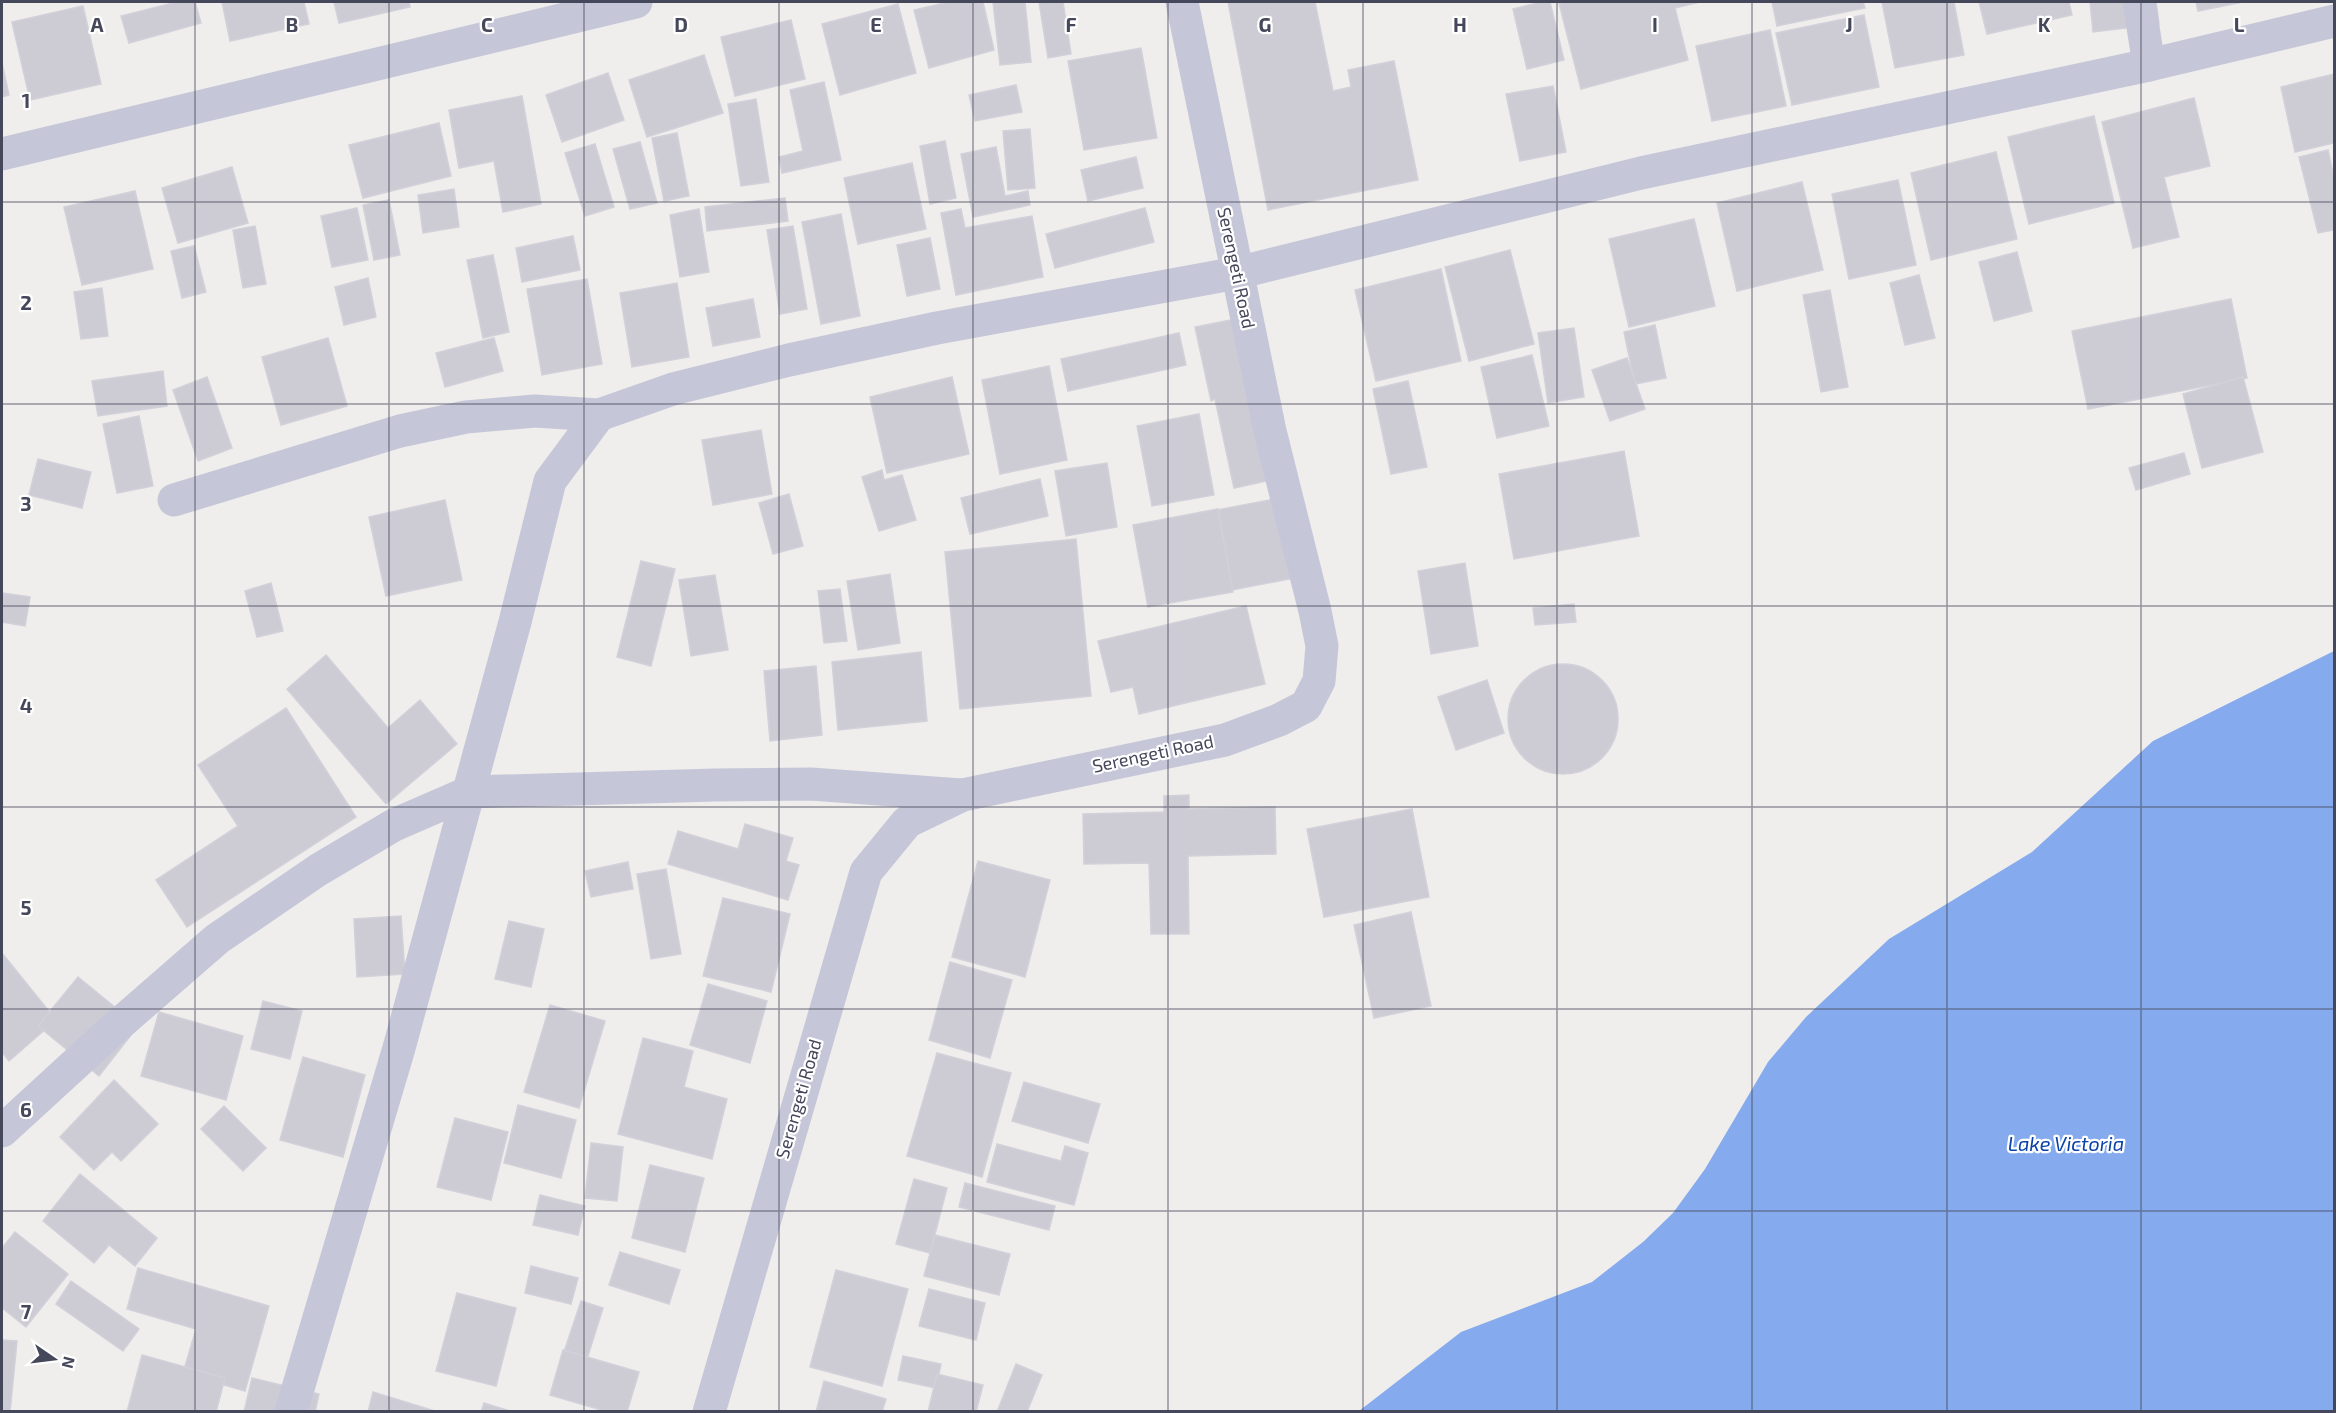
<svg xmlns="http://www.w3.org/2000/svg" width="2336" height="1413" font-family="'Exo 2',sans-serif">
	<style>
		.water { fill: #85aaed }
		.building { fill: #cdccd5; stroke: #d2d0d9; stroke-width: 1.5 }
		.lines { fill: none; stroke-linecap: round; stroke-linejoin: round }
		.minor { stroke: #c5c7d8; stroke-width: 33 }
		.grid { fill: none; stroke: #45475a; stroke-width: 1.5; stroke-opacity: 0.55 }
		.labels { text-anchor: middle; stroke-width: 4.5; stroke-linejoin: round; paint-order: stroke }
		.street-label { font-size: 18px; fill: #45475a; stroke: #fff }
		.water-label { font-size: 20px; font-style: italic; fill: #0a42a8; stroke: #fff }
		.grid-label { font-size: 20px; text-anchor: middle; font-weight: bold; fill: #45475a; stroke: #fff; stroke-width: 4.5; stroke-linejoin: round; paint-order: stroke }
	</style>
	<rect width="100%" height="100%" fill="#f0eeec"/>
	<!-- water -->
	<path class="water" d="M2334 651V1411H1359L1461 1332 1592 1282 1643 1242 1673 1213 1705 1169 1768 1062 1806 1017 1889 939 2032 852 2153 741Z"/>
	<!-- building -->
	<g class="building">
		<path d="M177 2H195L201 23 129 43 121 16Z"/>
		<path d="M222 2H304L309 24 230 41Z"/>
		<path d="M334 2H409L410 7 339 23Z"/>
		<path d="M949 2H983L994 50 929 68 914 10Z"/>
		<path d="M993 2H1025L1031 62 1000 65Z"/>
		<path d="M1039 2H1063L1071 54 1048 58Z"/>
		<path d="M1228 2H1315L1333 91 1351 87 1348 70 1394 61 1418 180 1268 210Z"/>
		<path d="M1542 2H1550L1564 60 1527 69 1513 9Z"/>
		<path d="M1565 2H1700L1675 8 1688 60 1581 89 1559 3Z"/>
		<path d="M1772 2H1863L1865 8 1777 26Z"/>
		<path d="M1882 2H1954L1964 55 1895 68Z"/>
		<path d="M1979 2H2069L2072 15 1987 34Z"/>
		<path d="M2090 2H2156L2159 24 2093 32Z"/>
		<path d="M2196 2H2243L2198 11Z"/>
		<path d="M898 4 916 73 840 95 822 24Z"/>
		<path d="M83 6 101 84 30 100 12 22Z"/>
		<path d="M1864 15 1879 87 1792 105 1776 33Z"/>
		<path d="M791 20 805 79 735 96 721 37Z"/>
		<path d="M1770 30 1786 106 1712 121 1696 46Z"/>
		<path d="M1141 48 1157 138 1084 150 1068 61Z"/>
		<path d="M704 55 723 113 647 137 629 80Z"/>
		<path d="M2 63 9 95 2 97Z"/>
		<path d="M608 73 624 120 562 142 546 95Z"/>
		<path d="M2334 74V143L2295 152 2281 87Z"/>
		<path d="M824 82 841 160 782 173 779 157 803 151 790 90Z"/>
		<path d="M1016 85 1022 112 975 121 969 95Z"/>
		<path d="M1553 86 1566 152 1520 161 1506 94Z"/>
		<path d="M522 96 541 204 503 212 494 161 459 168 449 110Z"/>
		<path d="M2194 98 2210 166 2164 177 2179 237 2133 248 2102 122Z"/>
		<path d="M756 99 769 182 741 186 728 104Z"/>
		<path d="M2094 116 2114 203 2029 224 2008 137Z"/>
		<path d="M439 123 451 176 363 198 349 145Z"/>
		<path d="M1030 129 1035 188 1008 190 1003 131Z"/>
		<path d="M677 133 689 196 664 201 652 138Z"/>
		<path d="M945 141 956 198 930 204 920 146Z"/>
		<path d="M640 142 657 203 630 209 613 149Z"/>
		<path d="M595 144 614 207 585 216 565 153Z"/>
		<path d="M996 147 1005 196 1028 191 1030 205 973 217 961 154Z"/>
		<path d="M2328 150 2334 178V230L2318 233 2299 157Z"/>
		<path d="M1996 152 2017 239 1931 260 1911 173Z"/>
		<path d="M1136 157 1143 188 1088 201 1081 170Z"/>
		<path d="M912 163 926 229 858 244 844 178Z"/>
		<path d="M232 167 248 223 178 243 162 188Z"/>
		<path d="M1898 180 1916 265 1849 279 1832 194Z"/>
		<path d="M1802 182 1823 270 1737 291 1717 203Z"/>
		<path d="M454 189 459 227 423 233 418 195Z"/>
		<path d="M135 191 153 269 82 285 64 207Z"/>
		<path d="M785 198 788 221 707 231 705 207Z"/>
		<path d="M389 200 400 255 374 260 363 205Z"/>
		<path d="M357 208 368 260 332 267 321 216Z"/>
		<path d="M1145 208 1154 242 1055 268 1046 234Z"/>
		<path d="M699 209 709 272 680 277 670 215Z"/>
		<path d="M961 209 965 228 1032 216 1043 277 956 295 941 213Z"/>
		<path d="M841 214 860 316 821 324 802 222Z"/>
		<path d="M1694 219 1715 306 1629 327 1609 239Z"/>
		<path d="M255 226 266 284 243 288 233 230Z"/>
		<path d="M793 226 807 309 780 314 767 230Z"/>
		<path d="M573 236 580 270 522 282 516 248Z"/>
		<path d="M930 238 940 289 907 296 897 245Z"/>
		<path d="M194 246 206 292 182 298 171 251Z"/>
		<path d="M1510 250 1534 344 1469 361 1445 267Z"/>
		<path d="M2017 252 2032 311 1994 321 1979 262Z"/>
		<path d="M493 255 509 332 483 338 467 260Z"/>
		<path d="M1441 269 1461 361 1376 381 1355 290Z"/>
		<path d="M1919 275 1935 338 1905 345 1890 283Z"/>
		<path d="M368 278 376 317 344 325 335 287Z"/>
		<path d="M587 279 602 364 542 375 527 289Z"/>
		<path d="M677 283 689 357 632 367 620 293Z"/>
		<path d="M102 288 108 336 81 339 74 292Z"/>
		<path d="M1830 290 1848 387 1821 392 1803 295Z"/>
		<path d="M753 299 760 337 713 346 706 308Z"/>
		<path d="M2231 299 2247 378 2088 409 2072 331Z"/>
		<path d="M1251 316 1285 477 1234 488 1215 399 1211 401 1195 327Z"/>
		<path d="M1655 325 1666 378 1635 384 1624 332Z"/>
		<path d="M1574 328 1584 397 1548 403 1538 333Z"/>
		<path d="M1179 333 1186 365 1068 391 1061 359Z"/>
		<path d="M328 338 347 406 281 425 262 357Z"/>
		<path d="M494 338 503 371 445 387 436 353Z"/>
		<path d="M1532 355 1549 426 1497 438 1481 367Z"/>
		<path d="M1627 358 1645 409 1610 421 1592 370Z"/>
		<path d="M1049 366 1067 460 1000 474 982 380Z"/>
		<path d="M163 371 167 406 98 416 92 381Z"/>
		<path d="M207 377 232 448 198 461 173 390Z"/>
		<path d="M952 377 969 454 887 473 870 397Z"/>
		<path d="M2243 377 2263 452 2202 468 2183 394Z"/>
		<path d="M1408 381 1427 467 1391 474 1373 389Z"/>
		<path d="M1199 414 1214 495 1152 506 1137 426Z"/>
		<path d="M139 416 153 486 117 493 103 424Z"/>
		<path d="M761 430 772 494 713 505 702 440Z"/>
		<path d="M1624 451 1639 536 1514 559 1499 474Z"/>
		<path d="M2184 453 2190 474 2136 490 2129 468Z"/>
		<path d="M38 459 91 472 82 508 29 495Z"/>
		<path d="M1107 463 1117 527 1066 536 1055 471Z"/>
		<path d="M882 470 884 480 902 475 916 520 879 531 862 477Z"/>
		<path d="M1040 479 1048 516 970 534 961 498Z"/>
		<path d="M789 494 803 546 773 554 759 503Z"/>
		<path d="M1285 497 1300 577 1226 591 1212 511Z"/>
		<path d="M445 500 462 580 386 596 369 517Z"/>
		<path d="M1218 509 1233 592 1148 607 1133 525Z"/>
		<path d="M1076 539 1091 696 960 709 945 552Z"/>
		<path d="M641 561 675 569 651 666 617 657Z"/>
		<path d="M1465 563 1478 646 1431 654 1418 571Z"/>
		<path d="M890 574 900 643 858 650 847 581Z"/>
		<path d="M715 575 728 650 691 656 679 580Z"/>
		<path d="M271 583 283 631 257 637 245 591Z"/>
		<path d="M840 589 847 641 824 643 818 591Z"/>
		<path d="M2 593 30 597 25 626 2 622Z"/>
		<path d="M1574 604 1576 622 1535 625 1533 608Z"/>
		<path d="M1246 606 1265 684 1139 714 1133 687 1111 692 1098 641Z"/>
		<path d="M921 652 927 721 838 730 832 662Z"/>
		<path d="M326 655 388 728 420 700 457 744 386 804 287 689Z"/>
		<circle cx="1563" cy="719" r="55"/>
		<path d="M816 666 822 735 770 741 764 671Z"/>
		<path d="M1487 680 1504 733 1456 750 1438 697Z"/>
		<path d="M286 708 356 817 187 927 156 880 238 826 198 765Z"/>
		<path d="M1189 795V809L1275 807 1276 854 1188 856 1189 934H1151L1149 863 1084 864 1083 814 1164 812V796Z"/>
		<path d="M1412 809 1429 897 1324 917 1307 829Z"/>
		<path d="M745 824 793 838 786 861 799 865 788 900 668 864 678 831 738 849Z"/>
		<path d="M978 861 1050 880 1025 977 952 957Z"/>
		<path d="M628 862 633 889 591 897 585 871Z"/>
		<path d="M666 869 681 954 651 959 637 874Z"/>
		<path d="M723 898 790 914 771 992 703 976Z"/>
		<path d="M1411 912 1431 1006 1374 1018 1354 925Z"/>
		<path d="M401 916 405 974 357 977 354 919Z"/>
		<path d="M509 921 544 929 531 987 495 979Z"/>
		<path d="M2 953 56 1020 9 1061 2 1052Z"/>
		<path d="M950 962 1012 980 990 1058 929 1040Z"/>
		<path d="M78 977 138 1026 99 1076 38 1026Z"/>
		<path d="M708 984 767 1001 750 1063 690 1045Z"/>
		<path d="M263 1001 302 1011 290 1059 251 1049Z"/>
		<path d="M550 1005 605 1021 579 1108 524 1092Z"/>
		<path d="M159 1012 243 1036 226 1100 141 1076Z"/>
		<path d="M643 1038 693 1051 684 1087 727 1099 712 1159 618 1134Z"/>
		<path d="M937 1053 1011 1073 982 1177 907 1156Z"/>
		<path d="M303 1057 365 1075 343 1157 280 1140Z"/>
		<path d="M114 1080 158 1124 121 1161 112 1152 94 1170 60 1137Z"/>
		<path d="M1024 1082 1100 1104 1088 1143 1012 1121Z"/>
		<path d="M518 1105 576 1120 561 1178 504 1163Z"/>
		<path d="M224 1106 266 1148 243 1171 201 1129Z"/>
		<path d="M455 1118 508 1132 491 1200 437 1187Z"/>
		<path d="M591 1143 623 1147 617 1201 585 1198Z"/>
		<path d="M997 1144 1061 1161 1065 1146 1088 1153 1074 1205 987 1182Z"/>
		<path d="M650 1165 704 1178 685 1252 632 1238Z"/>
		<path d="M80 1174 157 1238 135 1266 109 1245 94 1263 43 1221Z"/>
		<path d="M914 1179 947 1188 930 1253 896 1244Z"/>
		<path d="M965 1183 1055 1206 1049 1230 959 1207Z"/>
		<path d="M540 1195 585 1206 578 1235 533 1225Z"/>
		<path d="M15 1232 68 1274 26 1327 2 1308V1248Z"/>
		<path d="M935 1235 1010 1254 999 1295 924 1276Z"/>
		<path d="M620 1252 680 1270 669 1304 609 1285Z"/>
		<path d="M531 1266 578 1278 571 1304 525 1293Z"/>
		<path d="M138 1268 269 1306 245 1391 183 1373 196 1329 127 1309Z"/>
		<path d="M836 1270 908 1289 882 1386 810 1367Z"/>
		<path d="M71 1281 139 1329 123 1351 56 1304Z"/>
		<path d="M929 1289 985 1303 976 1340 919 1326Z"/>
		<path d="M457 1293 516 1308 496 1386 436 1371Z"/>
		<path d="M581 1301 603 1308 587 1359 564 1352Z"/>
		<path d="M2 1340 17 1341 10 1412H2Z"/>
		<path d="M563 1350 639 1372 627 1412H608L550 1395Z"/>
		<path d="M142 1355 225 1378 216 1412H127Z"/>
		<path d="M903 1356 941 1364 936 1388 898 1380Z"/>
		<path d="M1016 1364 1042 1375 1027 1412H997Z"/>
		<path d="M937 1374 983 1385 976 1412H928Z"/>
		<path d="M252 1378 319 1394 315 1412H244Z"/>
		<path d="M824 1381 886 1399 882 1412H816Z"/>
		<path d="M373 1392 438 1412H368Z"/>
		<path d="M484 1403 513 1412H481Z"/>
	</g>
	<g class="lines">
		<!-- minor -->
		<g class="minor">
			<path d="M2139 2 2149 65"/>
			<path d="M2 154 636 2"/>
			<path d="M174 500 400 431 466 417 535 411 599 415"/>
			<path d="M2 1131 109 1033 217 939 318 870 394 825 470 792 715 785 811 784 961 795"/>
			<path d="M291 1412 399 1048 515 622 550 481 599 415 673 389 789 360 937 328 1237 273 1641 173 2149 65 2334 21"/>
			<path d="M709 1412 866 872 907 822 963 795 1225 740 1279 720 1306 706 1319 681 1322 646 1315 611 1270 431 1182 2"/>
		</g>
	</g>
	<!-- grid -->
	<path class="grid" d="M195 2V1412M389 2V1412M584 2V1412M779 2V1412M973 2V1412M1168 2V1412M1363 2V1412M1557 2V1412M1752 2V1412M1947 2V1412M2141 2V1412M2 202H2334M2 404H2334M2 606H2334M2 807H2334M2 1009H2334M2 1211H2334"/>
	<g class="labels">
		<!-- street labels -->
		<g class="street-label">
			<text transform="translate(1236 268) rotate(78)" y="6">Serengeti Road</text>
			<text transform="translate(1153 754) rotate(-12)" y="6">Serengeti Road</text>
			<text transform="translate(799 1099) rotate(-74)" y="6">Serengeti Road</text>
		</g>
		<!-- water labels -->
		<g class="water-label">
			<text x="2066" y="1151">Lake Victoria</text>
		</g>
	</g>
	<g class="grid-label">
		<text x="97" y="32">A</text>
		<text x="292" y="32">B</text>
		<text x="487" y="32">C</text>
		<text x="681" y="32">D</text>
		<text x="876" y="32">E</text>
		<text x="1071" y="32">F</text>
		<text x="1265" y="32">G</text>
		<text x="1460" y="32">H</text>
		<text x="1655" y="32">I</text>
		<text x="1849" y="32">J</text>
		<text x="2044" y="32">K</text>
		<text x="2239" y="32">L</text>
		<text x="26" y="108">1</text>
		<text x="26" y="310">2</text>
		<text x="26" y="511">3</text>
		<text x="26" y="713">4</text>
		<text x="26" y="915">5</text>
		<text x="26" y="1117">6</text>
		<text x="26" y="1319">7</text>
	</g>
	<!-- border -->
	<rect width="2336" height="1413" fill="none" stroke="#45475a" stroke-width="6"/>
	<!-- north arrow -->
	<g transform="translate(54 1359) rotate(104)" stroke="#ffffff" stroke-width="4.5" paint-order="stroke">
	<path d="M0-4.5L10 22L0 15L-10 22Z" fill="#45475a"/>
	<text y="-9" font-size="16" font-weight="bold" text-anchor="middle" fill="#45475a">N</text>
	</g>
</svg>
